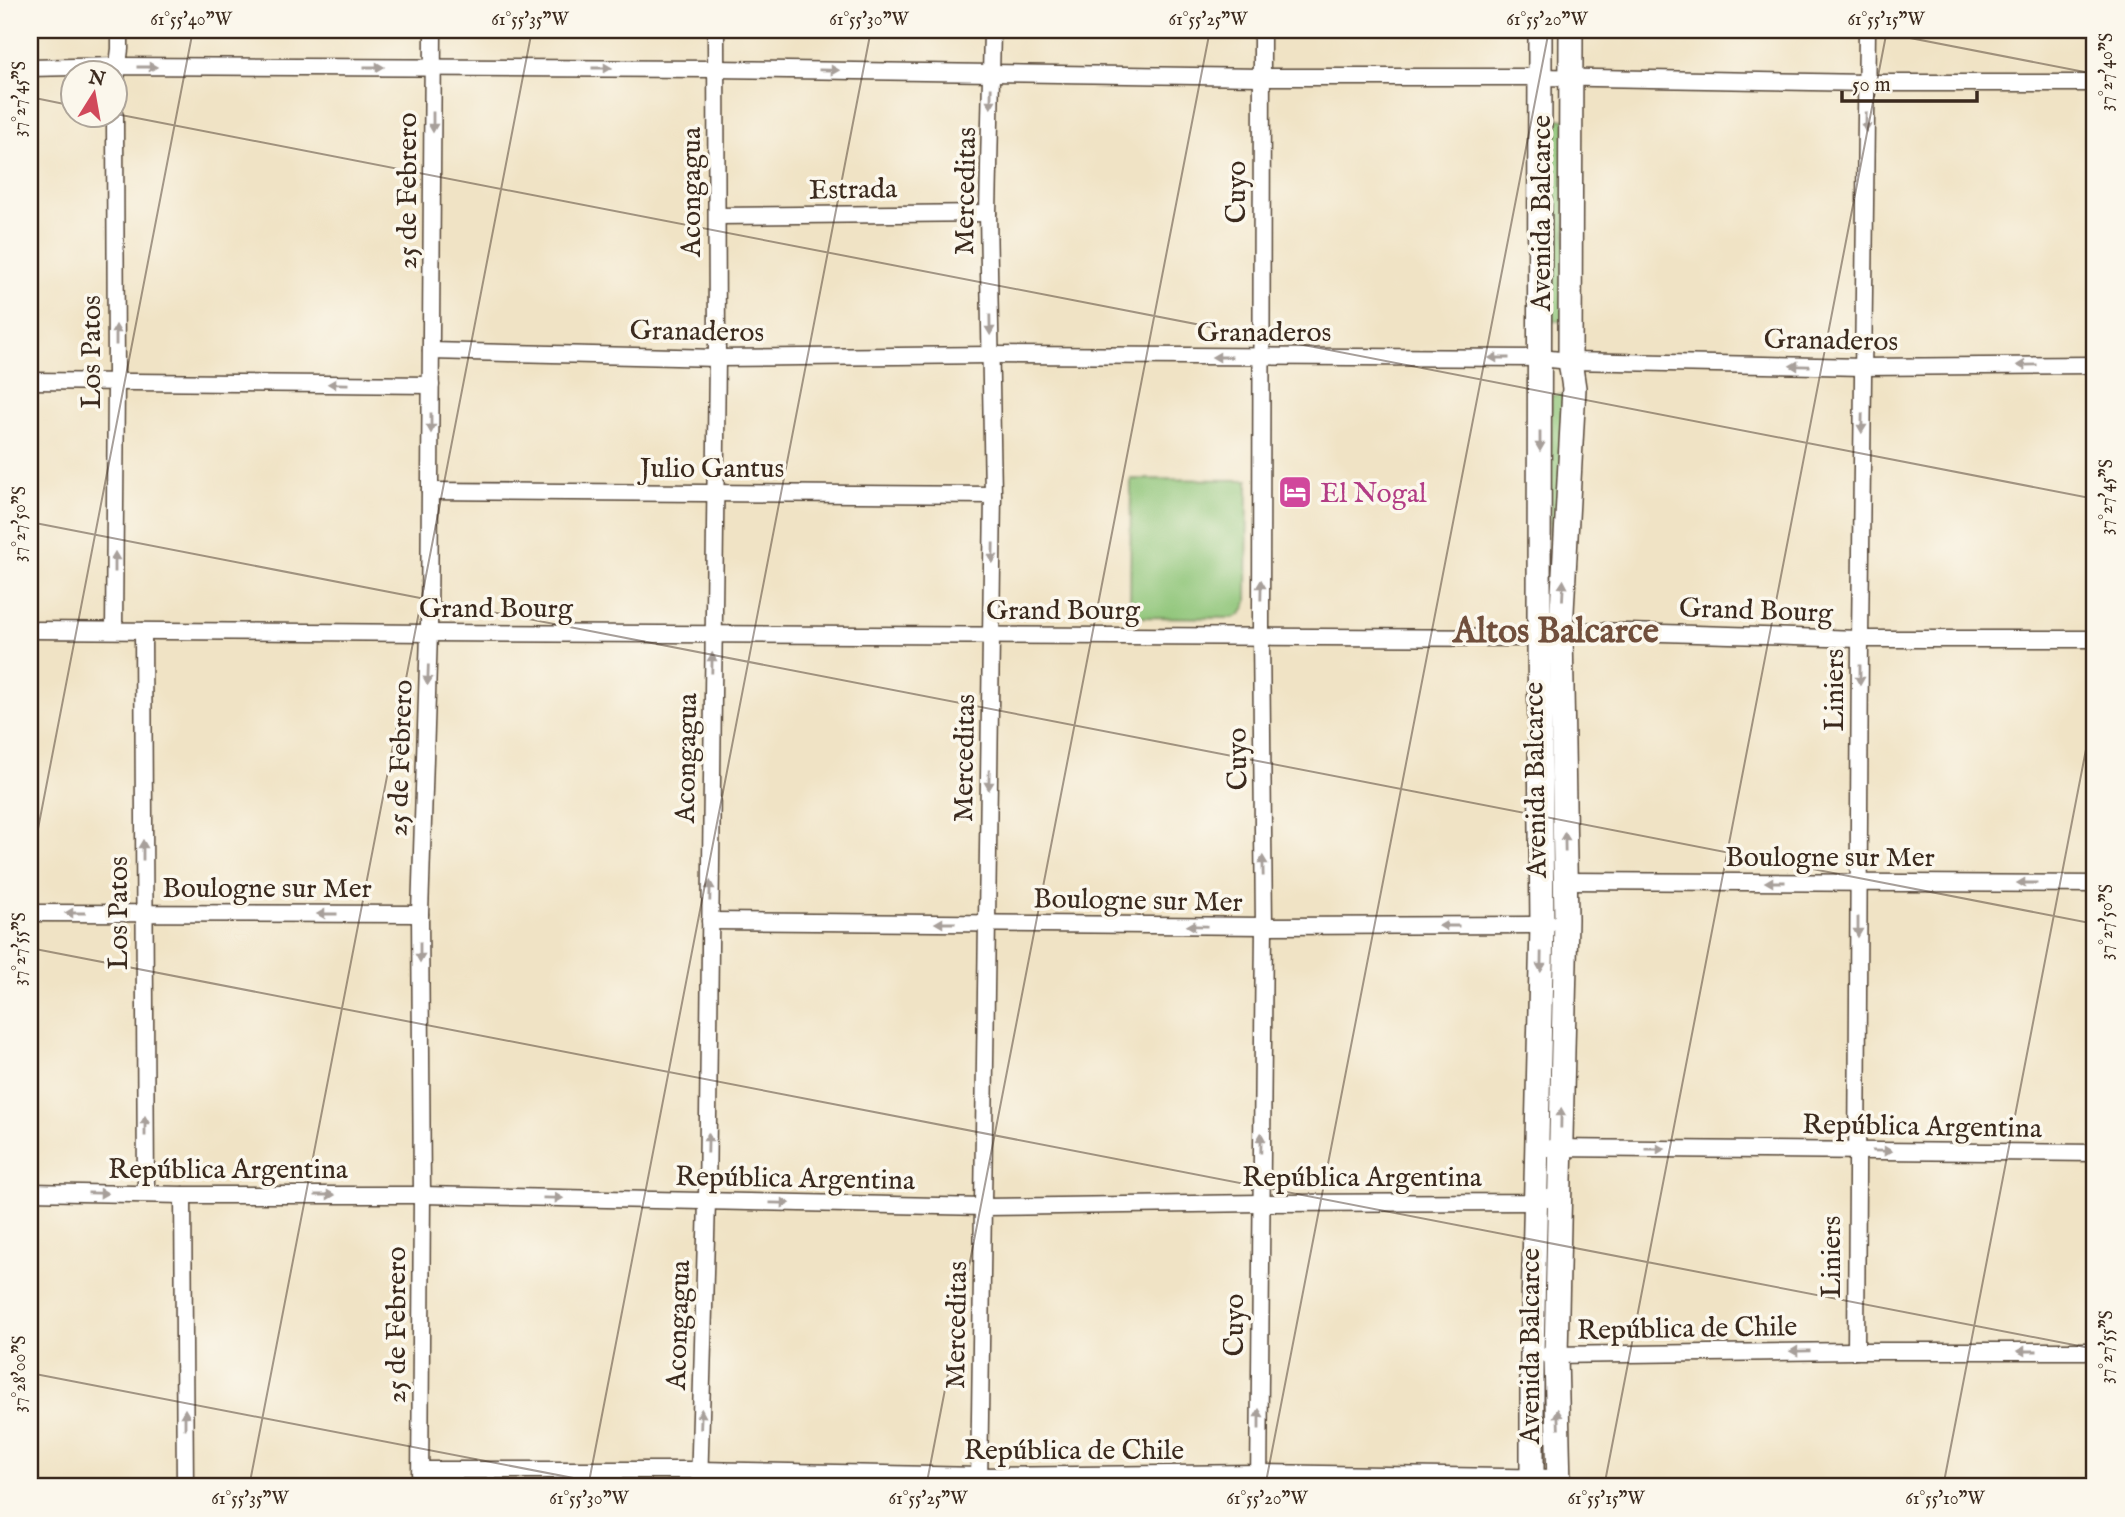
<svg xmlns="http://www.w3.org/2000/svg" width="2125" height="1517" font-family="'IM FELL English',serif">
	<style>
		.green { fill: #8ec578; stroke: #64784b; stroke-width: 2 }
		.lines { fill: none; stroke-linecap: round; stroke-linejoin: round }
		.street-casing { stroke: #564637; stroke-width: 19 }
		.secondary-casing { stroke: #564637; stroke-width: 26 }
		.street { stroke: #fff; stroke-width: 16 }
		.secondary { stroke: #fff; stroke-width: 23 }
		.oneway { fill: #a79f9a }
		.ticks { fill: none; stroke: #3b2a1e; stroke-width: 2; stroke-opacity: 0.45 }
		.labels { text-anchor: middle; stroke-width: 7; stroke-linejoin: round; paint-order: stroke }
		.street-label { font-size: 28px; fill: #3b2a1e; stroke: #fbf7ec }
		.hotel-label { font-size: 28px; fill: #b23c85; stroke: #fbf7ec; text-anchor: start }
		.district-label { font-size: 35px; font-weight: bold; fill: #714f3c; stroke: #fbf7ec }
		.neatline { fill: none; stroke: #3b2a1e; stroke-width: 2.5 }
		.ticks-label { font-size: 18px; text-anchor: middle; fill: #3b2a1e }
	</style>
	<rect width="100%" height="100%" fill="#fbf7ec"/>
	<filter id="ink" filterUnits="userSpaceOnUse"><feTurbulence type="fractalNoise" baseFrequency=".0143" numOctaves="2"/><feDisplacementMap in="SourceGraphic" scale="14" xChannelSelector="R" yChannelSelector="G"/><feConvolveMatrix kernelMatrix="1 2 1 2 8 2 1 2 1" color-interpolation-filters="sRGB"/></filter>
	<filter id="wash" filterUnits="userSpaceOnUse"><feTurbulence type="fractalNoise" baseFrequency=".00686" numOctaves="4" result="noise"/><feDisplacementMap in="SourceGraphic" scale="28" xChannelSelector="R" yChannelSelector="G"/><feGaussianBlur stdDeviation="1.57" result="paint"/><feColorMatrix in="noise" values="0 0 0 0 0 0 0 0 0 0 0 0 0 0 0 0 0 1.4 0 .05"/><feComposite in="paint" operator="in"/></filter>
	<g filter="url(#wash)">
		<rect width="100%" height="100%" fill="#f0e3c5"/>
		<!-- green -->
		<g class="green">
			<path d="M1552 119H1567L1565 321H1551Z"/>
			<path d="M1551 395H1565L1563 597H1549Z"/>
			<path d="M1131 479 1248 480 1247 602C1244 611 1242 615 1233 618L1130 617Z"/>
		</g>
	</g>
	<g filter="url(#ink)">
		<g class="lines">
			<!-- street casing -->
			<g class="street-casing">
				<g id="street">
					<path d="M30 68 118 66 715 69 1261 77H1539L1866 83H2095"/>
					<path d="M116 80 120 49V30"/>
					<path d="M718 216 988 213"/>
					<path d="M431 351 717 358 991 355 1540 358 1570 361 1863 367 2095 365"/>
					<path d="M30 381 431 385"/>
					<path d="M430 491 993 495"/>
					<path d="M30 630 429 633 1539 638 1561 630 1860 639H2095"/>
					<path d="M114 630 116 382 115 116"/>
					<path d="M143 631 146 1194"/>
					<path d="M1565 881 2095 884"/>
					<path d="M30 913 420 914"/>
					<path d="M710 921 1264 926 1542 925 1550 923"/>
					<path d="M1551 1148 2095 1153"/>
					<path d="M30 1192 183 1195H422L984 1207 1260 1203 1536 1202 1559 1195"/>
					<path d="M183 1195 185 1487"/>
					<path d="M1856 1351 1860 639 1867 30"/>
					<path d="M1548 1355 1856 1351H2095"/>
					<path d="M421 1470H700L979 1476 1259 1473 1560 1478"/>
					<path d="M420 1487 422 1195 420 914 429 633 433 30"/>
					<path d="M699 1487 707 1201 717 358 716 30"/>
					<path d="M979 1487 993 495 988 213 992 30"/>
					<path d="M1259 1487 1264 926 1261 636 1262 30"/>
				</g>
			</g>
			<!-- secondary casing -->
			<g class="secondary-casing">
				<g id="secondary">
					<path d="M1532 1487V1353L1542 925 1539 638 1540 30"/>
					<path d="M1559 1487 1556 1355 1566 919 1561 630 1574 388 1570 361 1571 30"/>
				</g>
			</g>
			<!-- street -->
			<use href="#street" class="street"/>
			<!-- secondary -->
			<use href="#secondary" class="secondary"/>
		</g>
		<!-- one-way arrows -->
		<defs><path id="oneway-solid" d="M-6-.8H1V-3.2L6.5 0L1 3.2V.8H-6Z" transform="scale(1.75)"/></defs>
		<g class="oneway">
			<use href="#oneway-solid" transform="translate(147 67)"/>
			<use href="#oneway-solid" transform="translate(374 67)"/>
			<use href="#oneway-solid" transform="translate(602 68)"/>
			<use href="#oneway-solid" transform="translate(829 70) rotate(1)"/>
			<use href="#oneway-solid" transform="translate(991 98) rotate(91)"/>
			<use href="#oneway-solid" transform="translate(433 122) rotate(90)"/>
			<use href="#oneway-solid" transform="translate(1866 122) rotate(91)"/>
			<use href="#oneway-solid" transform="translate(990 325) rotate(89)"/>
			<use href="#oneway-solid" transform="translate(116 335) rotate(-90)"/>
			<use href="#oneway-solid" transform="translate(1222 357) rotate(-180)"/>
			<use href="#oneway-solid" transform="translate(1499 358) rotate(-180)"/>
			<use href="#oneway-solid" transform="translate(2027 365) rotate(179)"/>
			<use href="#oneway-solid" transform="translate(1800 366) rotate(-179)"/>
			<use href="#oneway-solid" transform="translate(338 384) rotate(-179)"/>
			<use href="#oneway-solid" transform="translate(431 423) rotate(90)"/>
			<use href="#oneway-solid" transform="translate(1862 423) rotate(91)"/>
			<use href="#oneway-solid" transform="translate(1540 441) rotate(90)"/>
			<use href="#oneway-solid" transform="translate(993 553) rotate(91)"/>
			<use href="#oneway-solid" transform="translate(115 562) rotate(-90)"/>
			<use href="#oneway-solid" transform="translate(1261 590) rotate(-89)"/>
			<use href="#oneway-solid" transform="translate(1563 590) rotate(-87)"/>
			<use href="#oneway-solid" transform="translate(712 663) rotate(-89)"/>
			<use href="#oneway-solid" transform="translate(428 675) rotate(92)"/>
			<use href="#oneway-solid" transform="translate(1860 675) rotate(90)"/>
			<use href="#oneway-solid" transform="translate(989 780) rotate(91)"/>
			<use href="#oneway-solid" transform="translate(1565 842) rotate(-91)"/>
			<use href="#oneway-solid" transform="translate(143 850) rotate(-90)"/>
			<use href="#oneway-solid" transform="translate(1263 866) rotate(-91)"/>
			<use href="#oneway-solid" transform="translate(1775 882) rotate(-180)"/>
			<use href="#oneway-solid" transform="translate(2027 883) rotate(-180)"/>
			<use href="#oneway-solid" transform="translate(710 891) rotate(-89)"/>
			<use href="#oneway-solid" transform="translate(75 913) rotate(-180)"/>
			<use href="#oneway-solid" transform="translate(327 914) rotate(-180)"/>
			<use href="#oneway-solid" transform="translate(945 923) rotate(-180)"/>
			<use href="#oneway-solid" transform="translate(1197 926) rotate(-179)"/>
			<use href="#oneway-solid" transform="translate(1449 926) rotate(180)"/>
			<use href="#oneway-solid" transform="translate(1858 927) rotate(90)"/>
			<use href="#oneway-solid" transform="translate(420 952) rotate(90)"/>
			<use href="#oneway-solid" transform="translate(1541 962) rotate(91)"/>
			<use href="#oneway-solid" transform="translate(1561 1118) rotate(-89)"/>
			<use href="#oneway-solid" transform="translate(145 1126) rotate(-90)"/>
			<use href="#oneway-solid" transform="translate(708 1143) rotate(-89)"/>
			<use href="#oneway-solid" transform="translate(1261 1143) rotate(-89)"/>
			<use href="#oneway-solid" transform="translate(1655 1149)"/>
			<use href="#oneway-solid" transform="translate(1882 1151) rotate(1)"/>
			<use href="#oneway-solid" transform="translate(98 1193) rotate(1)"/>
			<use href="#oneway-solid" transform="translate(325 1195)"/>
			<use href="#oneway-solid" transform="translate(553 1198) rotate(1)"/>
			<use href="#oneway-solid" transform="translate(780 1203) rotate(1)"/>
			<use href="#oneway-solid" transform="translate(1800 1351) rotate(179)"/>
			<use href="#oneway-solid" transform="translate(2027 1351) rotate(-180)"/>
			<use href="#oneway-solid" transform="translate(185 1419) rotate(-90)"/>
			<use href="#oneway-solid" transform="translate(701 1419) rotate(-88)"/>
			<use href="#oneway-solid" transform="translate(1259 1419) rotate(-90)"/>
			<use href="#oneway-solid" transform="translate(1558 1419) rotate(-92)"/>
		</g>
	</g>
	<!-- ticks -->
	<path class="ticks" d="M1869 30 2095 74M30 97 74 106M116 114 2095 499M30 522 2095 924M30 870 193 30M30 948 2095 1349M30 1373 620 1487M249 1487 532 30M588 1487 871 30M926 1487 1210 30M1265 1487 1549 30M1604 1487 1887 30M1943 1487 2095 703"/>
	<!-- icons -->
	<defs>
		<g id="hotel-square" transform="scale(1.75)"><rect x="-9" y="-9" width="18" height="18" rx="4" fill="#d1479c" stroke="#fbf7ec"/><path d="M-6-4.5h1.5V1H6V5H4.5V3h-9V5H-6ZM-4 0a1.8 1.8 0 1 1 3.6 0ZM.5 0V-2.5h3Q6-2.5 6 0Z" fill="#fff"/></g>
	</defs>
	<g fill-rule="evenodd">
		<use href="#hotel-square" x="1295" y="492"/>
	</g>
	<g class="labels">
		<!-- street labels -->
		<g class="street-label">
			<text transform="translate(853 188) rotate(-1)" y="10">Estrada</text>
			<text transform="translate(406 191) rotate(-90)" y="10">25 de Febrero</text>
			<text transform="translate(964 191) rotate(-89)" y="10">Merceditas</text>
			<text transform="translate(690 192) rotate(-90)" y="10">Acongagua</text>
			<text transform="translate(1235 192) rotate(-90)" y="10">Cuyo</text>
			<text transform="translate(1540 213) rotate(-90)" y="10">Avenida Balcarce</text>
			<text transform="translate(697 330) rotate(1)" y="10">Granaderos</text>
			<text x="1264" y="341">Granaderos</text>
			<text transform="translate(1831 339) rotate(1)" y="10">Granaderos</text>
			<text transform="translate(90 352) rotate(-90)" y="10">Los Patos</text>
			<text x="712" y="477">Julio Gantus</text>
			<text x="496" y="617">Grand Bourg</text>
			<text x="1063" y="619">Grand Bourg</text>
			<text transform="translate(1756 609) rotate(2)" y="10">Grand Bourg</text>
			<text transform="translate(1833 690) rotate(-90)" y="10">Liniers</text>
			<text transform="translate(399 758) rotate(-88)" y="10">25 de Febrero</text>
			<text transform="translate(685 758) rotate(-89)" y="10">Acongagua</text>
			<text transform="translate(963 758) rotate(-89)" y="10">Merceditas</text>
			<text transform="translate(1236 759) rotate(-91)" y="10">Cuyo</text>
			<text transform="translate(1534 780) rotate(-91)" y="10">Avenida Balcarce</text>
			<text x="1830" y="866">Boulogne sur Mer</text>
			<text x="267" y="897">Boulogne sur Mer</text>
			<text transform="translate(1138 899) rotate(1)" y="10">Boulogne sur Mer</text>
			<text transform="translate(117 913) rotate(-90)" y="10">Los Patos</text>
			<text transform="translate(1922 1125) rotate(1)" y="10">República Argentina</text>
			<text x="228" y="1178">República Argentina</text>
			<text x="1362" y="1186">República Argentina</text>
			<text transform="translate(795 1177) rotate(1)" y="10">República Argentina</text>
			<text transform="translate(1830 1257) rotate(-90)" y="10">Liniers</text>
			<text transform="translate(395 1325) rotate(-90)" y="10">25 de Febrero</text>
			<text transform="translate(677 1325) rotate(-88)" y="10">Acongagua</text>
			<text transform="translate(955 1325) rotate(-89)" y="10">Merceditas</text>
			<text transform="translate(1233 1325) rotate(-90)" y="10">Cuyo</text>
			<text transform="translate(1687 1327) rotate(-1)" y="10">República de Chile</text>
			<text transform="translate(1529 1346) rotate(-90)" y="10">Avenida Balcarce</text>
			<text x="1074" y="1459">República de Chile</text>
		</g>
		<!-- hotel labels -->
		<g class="hotel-label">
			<text x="1320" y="502">El Nogal</text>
		</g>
		<!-- district labels -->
		<g class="district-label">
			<text x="1556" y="642">Altos Balcarce</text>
		</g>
	</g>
	<!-- margin -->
	<rect width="2125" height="1517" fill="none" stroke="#fbf7ec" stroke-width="77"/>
	<!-- north arrow -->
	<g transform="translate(94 94) rotate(11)"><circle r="33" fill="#fbf7ec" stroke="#aea59a" stroke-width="2"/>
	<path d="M0-5L12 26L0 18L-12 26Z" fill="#d1495b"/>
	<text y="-10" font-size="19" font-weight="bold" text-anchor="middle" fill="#3b2a1e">N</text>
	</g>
	<!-- scale -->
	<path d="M1842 91v10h135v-10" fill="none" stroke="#3b2a1e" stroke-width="3.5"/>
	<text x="1852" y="91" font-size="21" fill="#3b2a1e" stroke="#fbf7ec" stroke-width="5" paint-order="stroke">50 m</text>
	<rect x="38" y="38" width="2048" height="1440" class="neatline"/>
	<g class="ticks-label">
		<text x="191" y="25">61°55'40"W</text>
		<text x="530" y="25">61°55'35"W</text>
		<text x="869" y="25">61°55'30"W</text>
		<text x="1208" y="25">61°55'25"W</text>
		<text x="1547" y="25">61°55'20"W</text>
		<text x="1886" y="25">61°55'15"W</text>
		<text transform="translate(2106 72) rotate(-90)" y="6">37°27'40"S</text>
		<text transform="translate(19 99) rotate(-90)" y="6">37°27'45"S</text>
		<text transform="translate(2106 497) rotate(-90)" y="6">37°27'45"S</text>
		<text transform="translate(19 524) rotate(-90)" y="6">37°27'50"S</text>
		<text transform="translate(2106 922) rotate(-90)" y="6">37°27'50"S</text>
		<text transform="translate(19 949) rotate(-90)" y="6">37°27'55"S</text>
		<text transform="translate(2106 1347) rotate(-90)" y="6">37°27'55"S</text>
		<text transform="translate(19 1374) rotate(-90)" y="6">37°28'00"S</text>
		<text x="250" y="1504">61°55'35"W</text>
		<text x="589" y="1504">61°55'30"W</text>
		<text x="928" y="1504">61°55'25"W</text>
		<text x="1267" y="1504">61°55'20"W</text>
		<text x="1606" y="1504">61°55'15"W</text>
		<text x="1945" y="1504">61°55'10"W</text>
	</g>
</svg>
